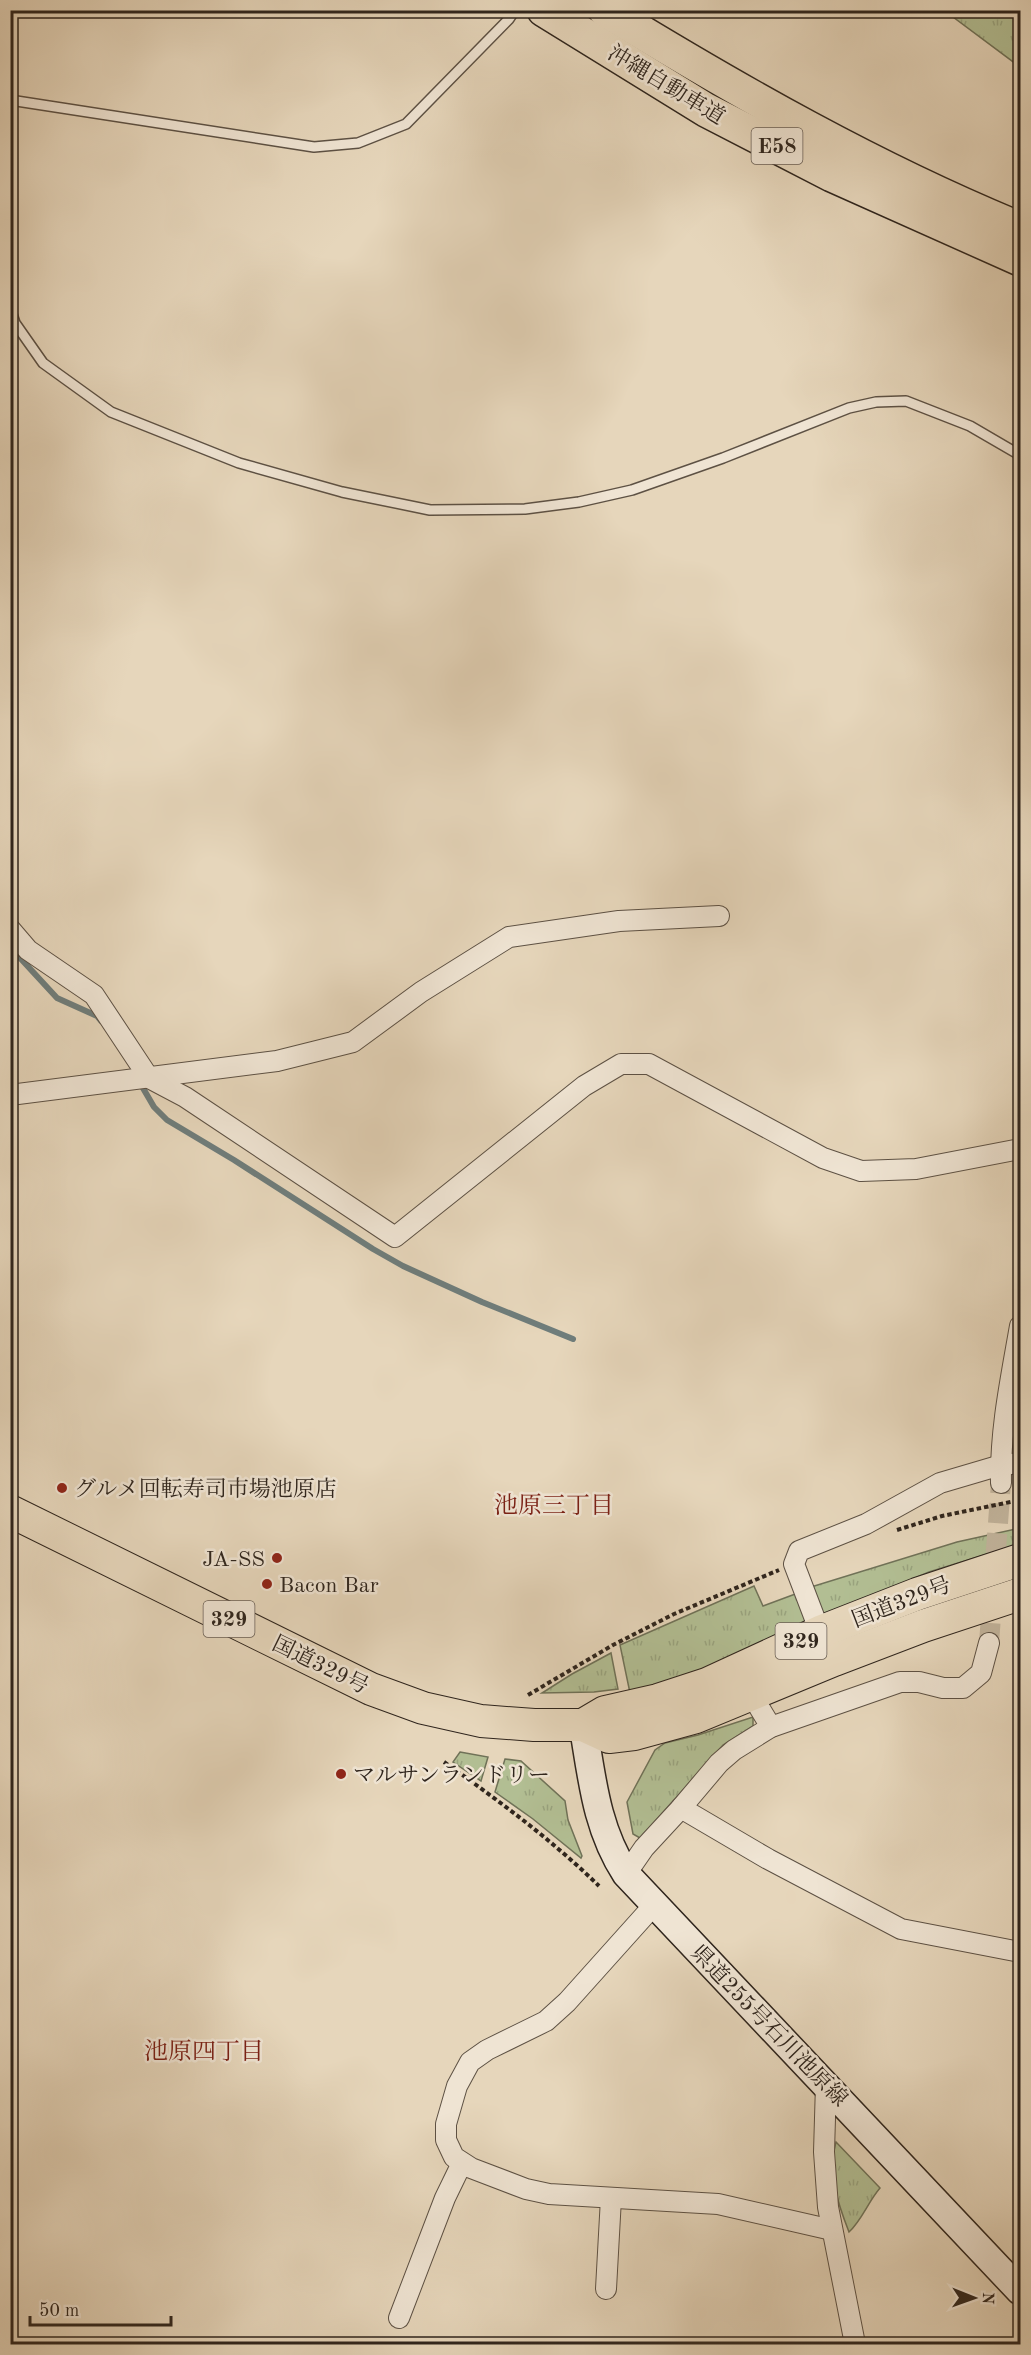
<svg xmlns="http://www.w3.org/2000/svg" width="1031" height="2355" font-family="'Old Standard TT','Noto Serif JP',serif">
	<style>
		.grass { fill: url(#grass-tufts); stroke: #707258; stroke-width: 1.5 }
		.lines { fill: none; stroke-linecap: round; stroke-linejoin: round }
		.stream { stroke: #6f7d7b; stroke-width: 6 }
		.minor-tunnel { stroke: #c1b39b; stroke-width: 20; stroke-dasharray: 20 10; stroke-linecap: butt }
		.service-casing { stroke: #5d5144; stroke-width: 12 }
		.minor-casing { stroke: #5d5144; stroke-width: 22 }
		.secondary-casing { stroke: #2f251d; stroke-width: 30 }
		.trunk-casing { stroke: #2f251d; stroke-width: 34 }
		.motorway-casing { stroke: #2f251d; stroke-width: 36 }
		.path { stroke: #2f251d; stroke-width: 4; stroke-dasharray: 4.5 3; stroke-linecap: butt }
		.service { stroke: #efe4d3; stroke-width: 9 }
		.minor { stroke: #efe4d3; stroke-width: 20 }
		.secondary { stroke: #efe4d3; stroke-width: 27 }
		.trunk { stroke: #e6d6bb; stroke-width: 32 }
		.motorway { stroke: #e6d6bb; stroke-width: 33 }
		.poi-dot { fill: #8f2418; stroke: #efe4d3; stroke-width: 2 }
		.labels { text-anchor: middle; stroke-width: 5; stroke-linejoin: round; paint-order: stroke }
		.shield { fill: #efe4d3; stroke: #695e54; stroke-width: 1.5 }
		.shield-label { font-size: 21px; font-weight: bold; fill: #2f251d }
		.street-label { font-size: 22px; fill: #2f251d; stroke: #efe4d3 }
		.poi-label { font-size: 22px; fill: #2f251d; stroke: #efe4d3; text-anchor: start }
		.neighbourhood-label { font-size: 24px; fill: #7a1f14; stroke: #efe4d3 }
	</style>
	<defs>
		<pattern id="grass-tufts" width="24" height="20" patternUnits="userSpaceOnUse" patternTransform="scale(1.5)"><rect width="24" height="20" fill="#b2be93"/><path d="M3 7l-1-3M5 7V3M7 7l1-3M15 17l-1-3M17 17v-4M19 17l1-3" fill="none" stroke="#99a37e"/></pattern>
	</defs>
	<rect width="100%" height="100%" fill="#e6d6bb"/>
	<filter id="stains"><feTurbulence type="fractalNoise" baseFrequency=".00333" numOctaves="4"/><feColorMatrix values="0 0 0 0 .2 0 0 0 0 .09 0 0 0 0 .02 0 0 0 .5 -.17"/></filter>
	<radialGradient id="worn" r=".72"><stop offset=".6" stop-color="#630" stop-opacity="0"/><stop offset="1" stop-color="#630" stop-opacity=".3"/></radialGradient>
	<!-- grass -->
	<g class="grass">
		<path d="M945 11H1020V67Z"/>
		<path d="M1020 1528V1544L929 1572 821 1618 811 1587 957 1542Z"/>
		<path d="M754 1586 763 1606 798 1593 809 1621 711 1666 630 1693 620 1645Z"/>
		<path d="M611 1653 618 1689 594 1692 542 1693 572 1674Z"/>
		<path d="M753 1717V1726L723 1745 640 1838 633 1834 627 1802 655 1750 665 1743 698 1735Z"/>
		<path d="M460 1752 488 1757 481 1781 453 1762Z"/>
		<path d="M505 1759 521 1761 565 1801 568 1820 582 1856 581 1858 533 1819 495 1792Z"/>
		<path d="M836 2142 880 2188C868 2202 862 2220 849 2232 838 2204 827 2172 836 2142Z"/>
	</g>
	<g class="lines">
		<!-- stream -->
		<g class="stream">
			<path d="M10 947 57 998 97 1016 101 1021"/>
			<path d="M140 1083 154 1107 167 1120 234 1160 373 1249 403 1266 482 1302 573 1339"/>
		</g>
		<!-- minor-tunnel -->
		<path class="minor-tunnel" d="M989 1643 1001 1483"/>
		<!-- service casing -->
		<g class="service-casing">
			<g id="service">
				<path d="M10 100 314 147 358 143 406 124 509 19 515 10"/>
				<path d="M10 308 15 323 43 363 111 412 239 463 342 492 430 510 525 509 579 502 632 490 723 458 849 408 876 402 906 401 970 426 1020 455"/>
			</g>
		</g>
		<!-- minor casing -->
		<g class="minor-casing">
			<g id="minor">
				<path d="M10 929 28 950 94 995 149 1078 185 1097 395 1237 584 1086 621 1064H649L823 1158 861 1171 916 1169 1020 1149"/>
				<path d="M10 1095 277 1061 353 1042 421 992 509 937 619 921 719 916"/>
				<path d="M1001 1483C1000 1429 1011 1378 1020 1326"/>
				<path d="M820 1632 794 1564 799 1551 866 1524 940 1483 1001 1465 1020 1463"/>
				<path d="M751 1694 771 1727"/>
				<path d="M681 1808 768 1859 901 1929 1020 1952"/>
				<path d="M626 1874 644 1848 681 1808 719 1763 734 1750 771 1727 900 1682H919L943 1688H963L981 1673 989 1643"/>
				<path d="M654 1905 567 2002 546 2021 487 2050 470 2062 457 2086 446 2124V2140L454 2157 471 2168 526 2189 549 2194 718 2204 832 2230"/>
				<path d="M826 2084 824 2152 828 2207 855 2344"/>
				<path d="M606 2289 611 2198"/>
				<path d="M399 2318 445 2198 462 2163"/>
			</g>
		</g>
		<!-- secondary casing -->
		<g class="secondary-casing">
			<path id="secondary" d="M583 1725C592 1778 596 1828 626 1874L1020 2291"/>
		</g>
		<!-- trunk casing -->
		<g class="trunk-casing">
			<g id="trunk">
				<path d="M10 1511 371 1689 423 1708 481 1721 534 1725H583L609 1737 634 1734 696 1717 834 1660 923 1626 1020 1594"/>
				<path d="M583 1725 605 1712 658 1700 707 1684 820 1632 917 1594 1020 1560"/>
			</g>
		</g>
		<!-- motorway casing -->
		<g class="motorway-casing">
			<g id="motorway">
				<path d="M544 10 706 110 832 175 1020 259"/>
				<path d="M605 10C739 92 876 170 1020 229"/>
			</g>
		</g>
		<!-- path -->
		<g class="path">
			<path d="M897 1530 942 1516 1020 1500"/>
			<path d="M528 1695 613 1645 674 1614 779 1570"/>
			<path d="M444 1762C498 1800 552 1840 599 1886"/>
		</g>
		<!-- service -->
		<use href="#service" class="service"/>
		<!-- minor -->
		<use href="#minor" class="minor"/>
		<!-- secondary -->
		<use href="#secondary" class="secondary"/>
		<!-- trunk -->
		<use href="#trunk" class="trunk"/>
		<!-- motorway -->
		<use href="#motorway" class="motorway"/>
	</g>
	<!-- markers -->
	<g class="poi-dot">
		<circle cx="62" cy="1488" r="6"/>
		<circle cx="277" cy="1558" r="6"/>
		<circle cx="267" cy="1584" r="6"/>
		<circle cx="341" cy="1774" r="6"/>
	</g>
	<g class="labels">
		<!-- shield labels -->
		<g class="shield">
			<rect x="751.5" y="128" width="51" height="36" rx="4.5"/>
			<rect x="203.5" y="1601" width="51" height="36" rx="4.5"/>
			<rect x="775.5" y="1623" width="51" height="36" rx="4.5"/>
		</g>
		<g class="shield-label">
			<text x="777" y="153">E58</text>
			<text x="229" y="1626">329</text>
			<text x="801" y="1648">329</text>
		</g>
		<!-- street labels -->
		<g class="street-label">
			<text transform="translate(667 84) rotate(31)" y="8">沖縄自動車道</text>
			<text transform="translate(901 1601) rotate(-21)" y="8">国道329号</text>
			<text transform="translate(321 1664) rotate(26)" y="8">国道329号</text>
			<text transform="translate(770 2025) rotate(46)" y="8">県道255号石川池原線</text>
		</g>
		<!-- poi labels -->
		<g class="poi-label">
			<text x="74" y="1496">グルメ回転寿司市場池原店</text>
			<text x="265" y="1566" text-anchor="end">JA-SS</text>
			<text x="279" y="1592">Bacon Bar</text>
			<text x="353" y="1782">マルサンランドリー</text>
		</g>
		<!-- neighbourhood labels -->
		<g class="neighbourhood-label">
			<text x="554" y="1513">池原三丁目</text>
			<text x="204" y="2059">池原四丁目</text>
		</g>
	</g>
	<!-- margin -->
	<rect width="1031" height="2355" fill="none" stroke="#e6d6bb" stroke-width="36"/>
	<rect x="12" y="12" width="1007" height="2331" fill="none" stroke="#2f251d" stroke-width="3"/>
	<rect x="18" y="18" width="995" height="2319" fill="none" stroke="#2f251d" stroke-width="1.5"/>
	<!-- north arrow -->
	<g transform="translate(974 2298) rotate(91)" stroke="#efe4d3" stroke-width="4.5" paint-order="stroke">
	<path d="M0-4.5L10 22L0 15L-10 22Z" fill="#2f251d"/>
	<text y="-9" font-size="16" font-weight="bold" text-anchor="middle" fill="#2f251d">N</text>
	</g>
	<!-- scale -->
	<path d="M30 2316v9h141v-9" fill="none" stroke="#2f251d" stroke-width="3"/>
	<text x="39" y="2316" font-size="18" fill="#2f251d" stroke="#efe4d3" stroke-width="4.5" paint-order="stroke">50 m</text>
	<rect width="100%" height="100%" filter="url(#stains)"/>
	<rect width="100%" height="100%" fill="url(#worn)"/>
</svg>
